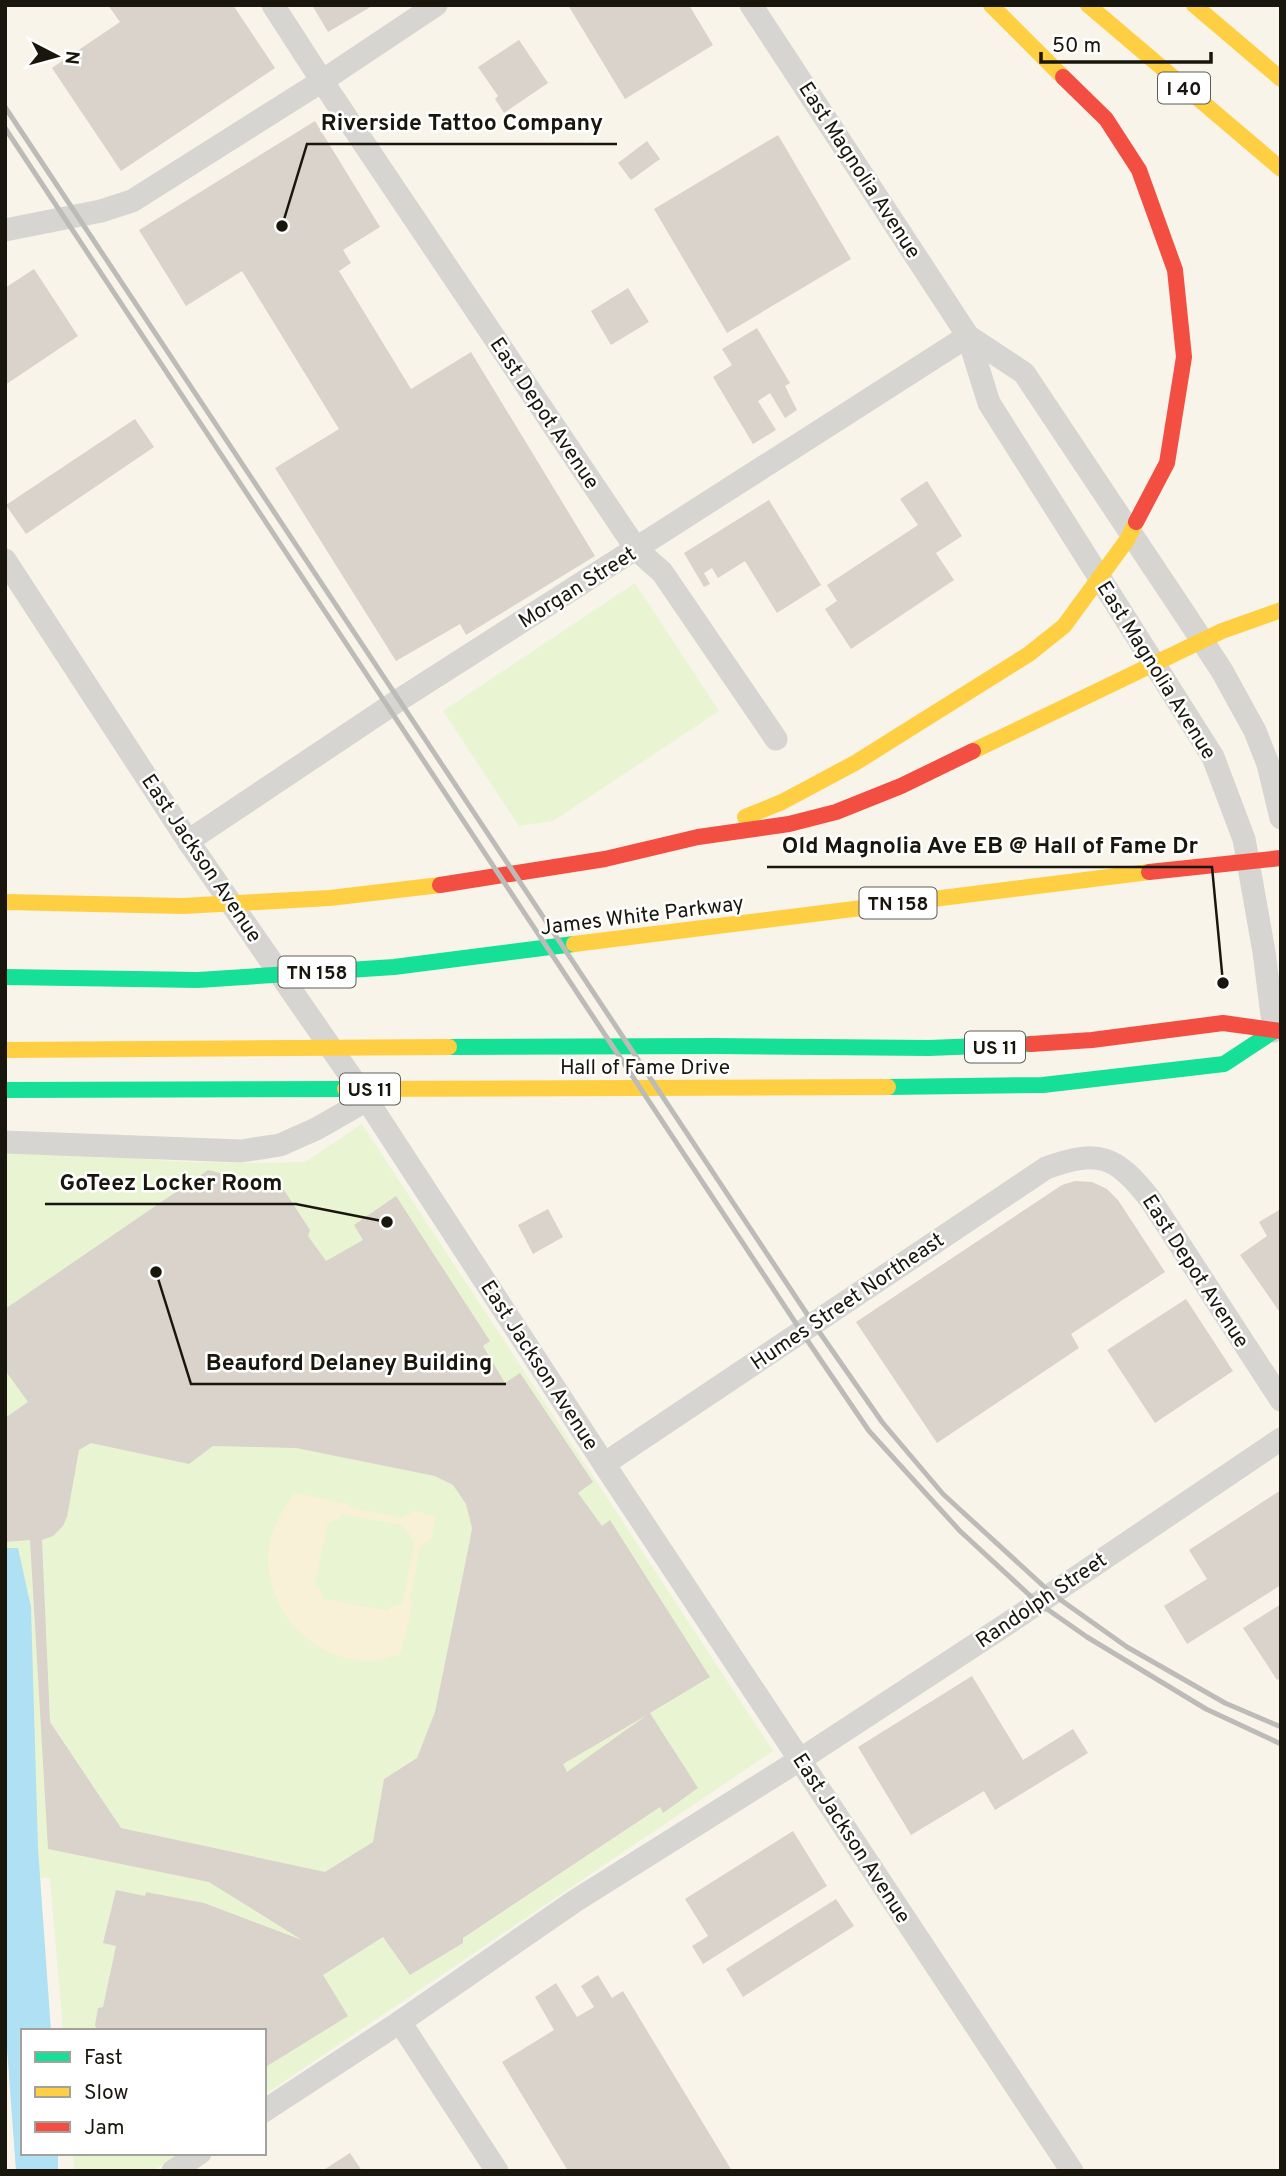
<svg xmlns="http://www.w3.org/2000/svg" width="1286" height="2176" font-family="Overpass,sans-serif">
	<style>
		.green { fill: #e9f5d2 }
		.sand { fill: #f8f1d7; fill-rule: evenodd }
		.water { fill: #b0e0f3 }
		.building { fill: #d9d3cb; fill-rule: evenodd }
		.lines { fill: none; stroke-linecap: round; stroke-linejoin: round }
		.street { stroke: #d7d5d2; stroke-width: 23 }
		.fast { stroke: #16e098; stroke-width: 16 }
		.slow { stroke: #ffcf43; stroke-width: 16 }
		.jam { stroke: #f24e42; stroke-width: 16 }
		.rail { stroke: #bcbbb8; stroke-width: 5 }
		.labels { text-anchor: middle; stroke-width: 5; stroke-linejoin: round; paint-order: stroke }
		.shield { fill: #fff; stroke: #5e5c56; stroke-width: 2 }
		.shield-label { font-size: 19px; font-weight: bold; fill: #19160d }
		.street-label { font-size: 21px; fill: #19160d; stroke: #fff }
		.leader { fill: none; stroke: #19160d; stroke-width: 2.5 }
		.callout-dot { fill: #19160d; stroke: #fff; stroke-width: 2.5 }
		.callout-label { font-size: 23px; text-anchor: middle; font-weight: bold; fill: #19160d; stroke: #fff; stroke-width: 5; stroke-linejoin: round; paint-order: stroke }
	</style>
	<rect width="100%" height="100%" fill="#f8f4e9"/>
	<!-- green -->
	<g class="green">
		<path d="M635 583 719 711 553 821 519 826 443 711Z"/>
		<path d="M362 1124 773 1751 264 2095V2031H63L50 1878 5 1876V1153L105 1156 186 1162 264 1163 305 1162Z"/>
		<path d="M73 2153H179L153 2171H74Z"/>
	</g>
	<!-- sand -->
	<path class="sand" d="M295 1493 348 1504V1507L402 1518 414 1511 436 1516 431 1539 420 1546 410 1600 413 1602 401 1654C391 1657 379 1661 369 1661 324 1660 286 1631 273 1588 268 1575 266 1559 269 1546 273 1526 283 1508 295 1493ZM341 1514 403 1525 415 1543 402 1604 391 1607 388 1611 324 1599 319 1589 314 1587 328 1522 338 1519Z"/>
	<!-- water -->
	<path class="water" d="M5 1548H18L31 1607 38 1848 51 2031H23V2153H58V2171H16L5 2021Z"/>
	<!-- building -->
	<g class="building">
		<path d="M108 5H233L275 68 121 171 52 68 120 22Z"/>
		<path d="M312 5H374L328 32Z"/>
		<path d="M568 5H689L713 45 625 99Z"/>
		<path d="M519 40 548 83 504 113 495 99 498 96 478 67Z"/>
		<path d="M315 121 380 227 343 250 351 263 339 271 411 389 471 352 595 556 466 635 460 624 396 661 275 468 339 429 242 271 186 306 139 230Z"/>
		<path d="M778 135 851 259 727 333 654 209Z"/>
		<path d="M647 141 660 159 631 180 618 163Z"/>
		<path d="M34 269 78 336 5 385V288Z"/>
		<path d="M628 288 649 322 611 345 591 311Z"/>
		<path d="M757 328 790 383 785 386 797 410 785 418 770 393 758 401 776 430 753 444 713 377 732 365 722 349Z"/>
		<path d="M135 419 154 447 26 534 6 505Z"/>
		<path d="M927 481 962 536 936 553 954 580 851 649 825 609 837 601 827 585 918 525 900 499Z"/>
		<path d="M769 500 821 585 777 613 745 561 718 578 712 568 704 573 710 584 704 587 684 553Z"/>
		<path d="M208 1170 284 1190 310 1230 308 1236 326 1261 363 1240 354 1225 396 1196 490 1341 483 1346 505 1383 520 1373 593 1482 578 1493 602 1526 610 1520 710 1677 650 1713 698 1788 663 1813 660 1807 463 1938V1943L410 1975 383 1937 323 1975 348 2016 264 2068V2031H98L95 2025 98 2008 103 2007 116 1946 103 1943 116 1890 145 1896 146 1892 204 1903 302 1940 209 1882 48 1849 30 1540 5 1542V1418L28 1402 5 1370V1309ZM91 1443 189 1464 213 1446 296 1448 435 1476 453 1485 466 1504 472 1528 470 1540 435 1712 417 1758 384 1779 373 1842 325 1872 121 1828 50 1722 42 1540 53 1536 63 1526 67 1517 79 1450ZM647 1715 567 1772 563 1764Z"/>
		<path d="M1075 1181 1092 1182 1107 1189 1118 1200 1165 1272 1071 1334 1079 1348 937 1443 856 1322 1062 1185Z"/>
		<path d="M548 1209 563 1237 533 1254 518 1225Z"/>
		<path d="M1281 1209V1314L1240 1255 1267 1236 1259 1222Z"/>
		<path d="M1186 1299 1233 1371 1155 1423 1107 1350Z"/>
		<path d="M1281 1490V1585L1187 1644 1164 1606 1207 1579 1189 1550Z"/>
		<path d="M1281 1604V1678L1277 1680 1243 1628Z"/>
		<path d="M972 1676 1023 1760 1073 1729 1088 1753 995 1810 984 1791 911 1835 858 1747Z"/>
		<path d="M793 1831 827 1886 703 1964 692 1946 708 1936 685 1899Z"/>
		<path d="M836 1899 854 1926 743 1997 726 1969Z"/>
		<path d="M598 1975 612 1998 623 1991 732 2171H568L502 2062 554 2030 535 1997 556 1983 577 2017 594 2007 581 1986Z"/>
		<path d="M350 2153 362 2171H322Z"/>
	</g>
	<g class="lines">
		<!-- street -->
		<g class="street">
			<path d="M273 5 322 81 637 550 662 572 776 739"/>
			<path d="M751 5 968 336 989 403 1213 757 1244 839 1264 952 1274 1031"/>
			<path d="M5 230 101 211 132 201 322 81 436 5"/>
			<path d="M968 336 1024 373 1188 619 1222 671 1255 731 1268 764 1281 818"/>
			<path d="M5 560 188 841 367 1100 604 1464 1072 2171"/>
			<path d="M188 841 399 700 968 336"/>
			<path d="M5 1142 241 1151 280 1145 316 1129 367 1100"/>
			<path d="M604 1464 1046 1168C1099 1149 1115 1155 1150 1199L1281 1400"/>
			<path d="M400 2022 497 2171"/>
			<path d="M264 2111 400 2022 575 1901 801 1759 1019 1616 1281 1439"/>
			<path d="M173 2171 200 2153"/>
		</g>
		<!-- fast -->
		<g class="fast">
			<path d="M5 977 198 980 394 967 574 944"/>
			<path d="M449 1047 713 1046 929 1048 1031 1044"/>
			<path d="M888 1087 1043 1085 1224 1064 1274 1031"/>
			<path d="M5 1090 345 1089"/>
		</g>
		<!-- slow -->
		<g class="slow">
			<path d="M991 5 1063 77"/>
			<path d="M1088 5 1281 169"/>
			<path d="M1194 5 1281 79"/>
			<path d="M973 751 1222 631 1281 610"/>
			<path d="M745 817 782 802 855 763 1029 654 1064 626 1127 540 1136 522"/>
			<path d="M5 902 183 906 330 898 440 885"/>
			<path d="M574 944 1149 872"/>
			<path d="M5 1050 449 1047"/>
			<path d="M345 1089 888 1087"/>
		</g>
		<!-- jam -->
		<g class="jam">
			<path d="M1063 77 1106 119 1139 170 1175 270 1184 357 1167 463 1136 522"/>
			<path d="M1149 872 1281 858"/>
			<path d="M440 885 605 859 698 837 789 824 836 812 901 786 973 751"/>
			<path d="M1031 1044 1092 1040 1223 1023 1281 1031"/>
		</g>
		<!-- rail -->
		<g class="rail">
			<path d="M5 107 813 1323 882 1422 943 1494 1051 1593 1127 1647 1225 1703 1281 1727"/>
			<path d="M5 128 801 1331 869 1431 960 1531 1037 1602 1087 1637 1206 1709 1281 1744"/>
		</g>
	</g>
	<g class="labels">
		<!-- shield labels -->
		<g class="shield">
			<rect x="1158" y="72.5" width="52" height="31" rx="5"/>
			<rect x="859.5" y="887.5" width="77" height="31" rx="5"/>
			<rect x="278.5" y="956.5" width="77" height="31" rx="5"/>
			<rect x="965" y="1031.5" width="60" height="31" rx="5"/>
			<rect x="340" y="1073.5" width="60" height="31" rx="5"/>
		</g>
		<g class="shield-label">
			<text x="1184" y="95">I 40</text>
			<text x="898" y="910">TN 158</text>
			<text x="317" y="979">TN 158</text>
			<text x="995" y="1054">US 11</text>
			<text x="370" y="1096">US 11</text>
		</g>
		<!-- street labels -->
		<g class="street-label">
			<text transform="translate(860 170) rotate(57)" y="7">East Magnolia Avenue</text>
			<text transform="translate(545 413) rotate(56)" y="7">East Depot Avenue</text>
			<text transform="translate(577 587) rotate(-32)" y="7">Morgan Street</text>
			<text transform="translate(1157 670) rotate(58)" y="7">East Magnolia Avenue</text>
			<text transform="translate(202 858) rotate(56)" y="7">East Jackson Avenue</text>
			<text transform="translate(642 915) rotate(-7)" y="7">James White Parkway</text>
			<text x="645" y="1074">Hall of Fame Drive</text>
			<text transform="translate(1196 1271) rotate(57)" y="7">East Depot Avenue</text>
			<text transform="translate(847 1301) rotate(-34)" y="7">Humes Street Northeast</text>
			<text transform="translate(540 1365) rotate(57)" y="7">East Jackson Avenue</text>
			<text transform="translate(1041 1600) rotate(-34)" y="7">Randolph Street</text>
			<text transform="translate(852 1838) rotate(57)" y="7">East Jackson Avenue</text>
		</g>
	</g>
	<!-- callouts -->
	<path class="leader" d="M282 226L307 144H617M1223 983L1212 867H767M387 1222L296 1204H45M156 1272L191 1384H506"/>
	<g class="callout-dot">
		<circle cx="282" cy="226" r="7"/>
		<circle cx="1223" cy="983" r="7"/>
		<circle cx="387" cy="1222" r="7"/>
		<circle cx="156" cy="1272" r="7"/>
	</g>
	<g class="callout-label">
		<text x="462" y="130">Riverside Tattoo Company</text>
		<text x="990" y="853">Old Magnolia Ave EB @ Hall of Fame Dr</text>
		<text x="171" y="1190">GoTeez Locker Room</text>
		<text x="349" y="1370">Beauford Delaney Building</text>
	</g>
	<!-- border -->
	<rect width="1286" height="2176" fill="none" stroke="#19160d" stroke-width="14"/>
	<!-- legend -->
	<rect x="21" y="2029" width="245" height="126" fill="#ffffff" stroke="#a3a29e" stroke-width="2"/>
	<rect x="35" y="2052" width="35" height="10" fill="#16e098" stroke="#a3a29e" stroke-width="2"/>
	<text x="84" y="2064" font-size="21" fill="#19160d">Fast</text>
	<rect x="35" y="2087" width="35" height="10" fill="#ffcf43" stroke="#a3a29e" stroke-width="2"/>
	<text x="84" y="2099" font-size="21" fill="#19160d">Slow</text>
	<rect x="35" y="2122" width="35" height="10" fill="#f24e42" stroke="#a3a29e" stroke-width="2"/>
	<text x="84" y="2134" font-size="21" fill="#19160d">Jam</text>
	<!-- north arrow -->
	<g transform="translate(56 56) rotate(96)" stroke="#ffffff" stroke-width="5" paint-order="stroke">
	<path d="M0-5L12 26L0 18L-12 26Z" fill="#19160d"/>
	<text y="-10" font-size="19" font-weight="bold" text-anchor="middle" fill="#19160d">N</text>
	</g>
	<!-- scale -->
	<path d="M1041 52v10h170v-10" fill="none" stroke="#19160d" stroke-width="3.5"/>
	<text x="1052" y="52" font-size="21" fill="#19160d" stroke="#ffffff" stroke-width="5" paint-order="stroke">50 m</text>
</svg>
